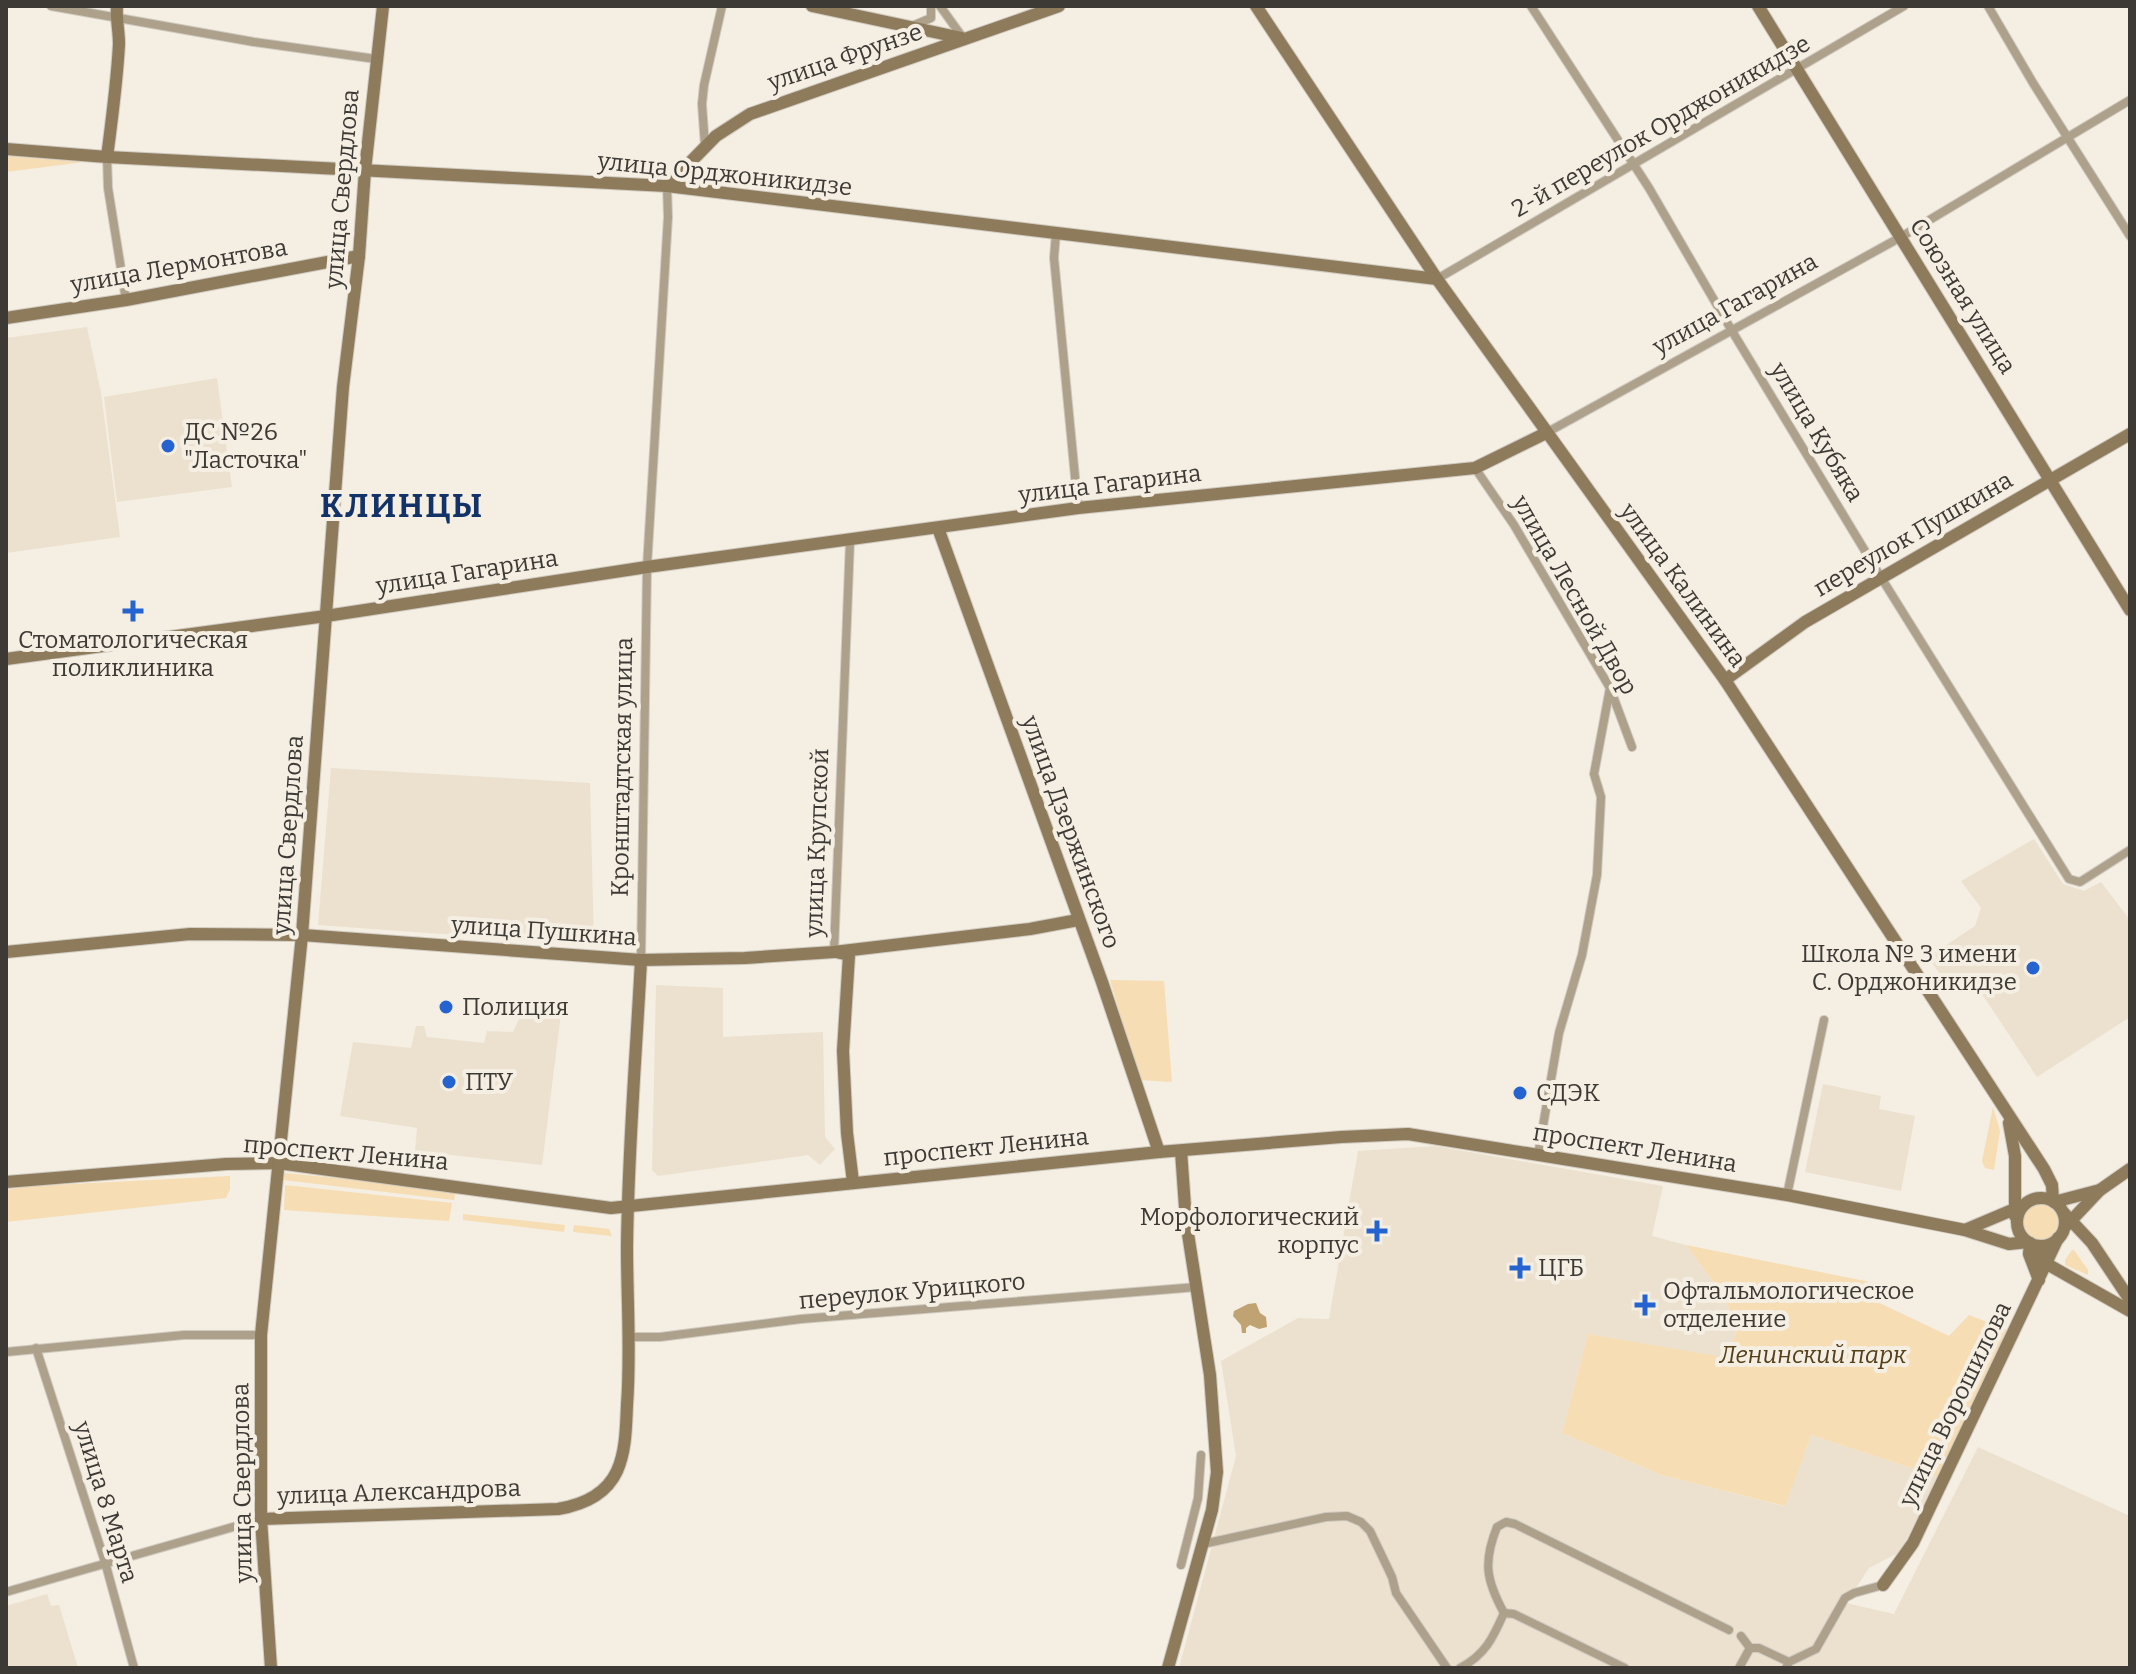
<svg xmlns="http://www.w3.org/2000/svg" width="2136" height="1674" font-family="Bitter,serif">
	<style>
		.built { fill: #ece1cf }
		.green { fill: #f6ddb4 }
		.water { fill: #bfa373 }
		.lines { fill: none; stroke-linecap: round; stroke-linejoin: round }
		.street-casing { stroke: #d0cac0; stroke-width: 10 }
		.secondary-casing { stroke: #d0cac0; stroke-width: 14 }
		.street { stroke: #ada18c; stroke-width: 8 }
		.secondary { stroke: #8d7b5c; stroke-width: 12 }
		.poi-dot { fill: #2564d0; stroke: #f5eee2; stroke-width: 3 }
		.labels { text-anchor: middle; stroke-width: 8; stroke-linejoin: round; paint-order: stroke }
		.street-label { font-size: 24px; fill: #3d3a36; stroke: #f5eee2 }
		.poi-label { font-size: 24px; fill: #3d3a36; stroke: #f5eee2; text-anchor: start }
		.park-label { font-size: 24px; font-style: italic; fill: #544019; stroke: #f5eee2 }
		.district-label { font-size: 32px; font-weight: bold; letter-spacing: 2px; fill: #133267; stroke: #f5eee2 }
	</style>
	<rect width="100%" height="100%" fill="#f5eee2"/>
	<!-- built -->
	<g class="built">
		<path d="M87 327 101 393 120 537 6 553V338Z"/>
		<path d="M217 378 232 487 117 502 104 397Z"/>
		<path d="M331 768 590 783 594 945 318 925Z"/>
		<path d="M2034 839 2063 884 2084 891 2101 882 2130 920V1017L2037 1077 1972 979 1951 990 1928 957 1975 926 1981 908 1961 881Z"/>
		<path d="M656 985 723 988V1037L823 1032 825 1137 835 1149 820 1165 808 1155 658 1176 652 1170Z"/>
		<path d="M528 1000 562 1006 542 1165 415 1151 417 1128 340 1116 353 1042 411 1048 416 1026H424L427 1037 484 1043 487 1031 513 1032Z"/>
		<path d="M1823 1084 1881 1096 1879 1109 1915 1116 1901 1191 1805 1172Z"/>
		<path d="M1435 1146 1663 1186 1652 1236 1686 1245 1720 1291 1738 1326 1729 1359 1588 1334 1562 1433 1662 1475 1784 1506 1811 1435 1939 1477 1900 1552 1869 1568 1846 1603 1894 1614 1978 1447 2130 1516V1668H1179L1236 1456 1221 1361 1298 1318 1329 1319 1358 1151Z"/>
		<path d="M47 1594 51 1606 59 1605 78 1668H6V1606Z"/>
	</g>
	<!-- green -->
	<g class="green">
		<path d="M6 156 84 162 6 172Z"/>
		<path d="M1110 980 1164 981 1172 1082 1139 1080Z"/>
		<path d="M1993 1107 2000 1131 1994 1170 1985 1168 1982 1161Z"/>
		<path d="M285 1173 456 1190 454 1200 283 1180Z"/>
		<path d="M230 1176V1189L226 1198 6 1222V1190L33 1186Z"/>
		<path d="M285 1185 452 1203 449 1221 284 1210Z"/>
		<circle cx="2040" cy="1221" r="19"/>
		<path d="M463 1214 565 1225 564 1232 463 1220Z"/>
		<path d="M574 1225 609 1229 612 1236 573 1232Z"/>
		<path d="M1686 1245 1875 1283 1869 1298 1949 1336 1969 1315 2008 1330 1939 1477 1811 1435 1785 1506 1662 1475 1562 1433 1588 1334 1729 1358 1738 1326 1720 1291Z"/>
		<path d="M2072 1250H2074L2088 1270V1275L2065 1265V1260Z"/>
	</g>
	<!-- water -->
	<path class="water" d="M1256 1303 1260 1313 1266 1317 1267 1327 1259 1329 1250 1325 1246 1328V1333H1242L1241 1325 1233 1316 1234 1311 1248 1304Z"/>
	<g class="lines">
		<!-- street casing -->
		<g class="street-casing">
			<g id="street">
				<path d="M51 6 254 42 376 59"/>
				<path d="M940 6 963 38"/>
				<path d="M1531 6 1649 188 1732 331 1882 579 2069 879 2080 882 2130 850"/>
				<path d="M1988 6 2033 83 2130 236"/>
				<path d="M912 26 931 18V6"/>
				<path d="M705 146 702 104 704 85 722 6"/>
				<path d="M107 157 108 188 126 300"/>
				<path d="M1056 233 1054 258 1078 508"/>
				<path d="M1437 279 1904 6"/>
				<path d="M1546 433 1901 237 2130 100"/>
				<path d="M1475 468 1514 525 1610 688 1632 747"/>
				<path d="M834 952 850 541"/>
				<path d="M641 960 647 567 668 217 667 186"/>
				<path d="M1538 1155 1559 1033 1582 955 1597 875 1601 797 1594 774 1610 688"/>
				<path d="M1787 1195 1824 1020"/>
				<path d="M630 1337H660L801 1319 1197 1287"/>
				<path d="M36 1348 105 1562 134 1668"/>
				<path d="M6 1352 184 1335H261"/>
				<path d="M1203 1544 1326 1517 1347 1516 1361 1522 1370 1531 1392 1577 1396 1593 1447 1668"/>
				<path d="M1181 1565 1198 1498 1201 1455"/>
				<path d="M6 1592 261 1519"/>
				<path d="M1504 1613C1486 1580 1483 1562 1497 1527L1506 1522 1515 1524 1729 1630"/>
				<path d="M1741 1636 1750 1648"/>
				<path d="M1460 1668C1485 1655 1493 1638 1504 1613L1514 1614 1625 1668"/>
				<path d="M1739 1668 1750 1648H1759L1789 1662"/>
				<path d="M1786 1668 1789 1662 1816 1649 1845 1598 1854 1593 1883 1585"/>
			</g>
		</g>
		<!-- secondary casing -->
		<g class="secondary-casing">
			<g id="secondary">
				<path d="M812 6 962 38"/>
				<path d="M1256 6 1437 279 1725 680 2044 1169 2052 1185 2053 1201"/>
				<path d="M1758 6 2130 610"/>
				<path d="M6 149 107 157 667 186 1437 279"/>
				<path d="M107 157C112 119 117 82 119 44 119 31 116 19 117 6"/>
				<path d="M667 186 716 136 750 114 1059 6"/>
				<path d="M6 318 126 300 359 256"/>
				<path d="M938 528 1102 982 1159 1152"/>
				<path d="M6 659 326 616 647 567 1078 508 1475 468 1546 433"/>
				<path d="M1725 680 1805 622 2130 434"/>
				<path d="M6 952 190 934 302 935 641 960 745 958 834 952 1030 929 1078 920"/>
				<path d="M836 952 849 955 843 1051 847 1133 853 1182"/>
				<path d="M2009 1123 2015 1156V1216"/>
				<path d="M6 1182 226 1164 278 1163 611 1208 1159 1152 1341 1137 1408 1134 1787 1195 1965 1230 2009 1244 2028 1242"/>
				<circle cx="2041" cy="1222" r="24"/>
				<path d="M2054 1202 2100 1190"/>
				<path d="M2063 1212 2092 1243 2130 1300"/>
				<path d="M2067 1225 2100 1190 2130 1169"/>
				<path d="M1965 1230 2017 1208"/>
				<path d="M2030 1243 2029 1254 2039 1280"/>
				<path d="M2038 1246 2041 1258 2047 1264 2130 1311"/>
				<path d="M261 1519 558 1509C582 1505 606 1495 617 1471 626 1451 626 1427 627 1405 631 1352 627 1300 627 1247 628 1151 636 1056 641 960"/>
				<path d="M1883 1585 1913 1543 2058 1238"/>
				<path d="M271 1668 261 1519V1335L302 935 343 387 359 256 365 170 383 6"/>
				<path d="M1168 1668 1212 1510 1217 1472 1210 1375 1186 1221 1181 1151"/>
			</g>
		</g>
		<!-- street -->
		<use href="#street" class="street"/>
		<!-- secondary -->
		<use href="#secondary" class="secondary"/>
	</g>
	<!-- markers -->
	<g class="poi-dot">
		<circle cx="168" cy="446" r="8"/>
		<path d="M129 599h8v8h8v8h-8v8h-8v-8h-8v-8h8z"/>
		<circle cx="2033" cy="968" r="8"/>
		<circle cx="446" cy="1007" r="8"/>
		<circle cx="449" cy="1082" r="8"/>
		<circle cx="1520" cy="1093" r="8"/>
		<path d="M1373 1219h8v8h8v8h-8v8h-8v-8h-8v-8h8z"/>
		<path d="M1516 1256h8v8h8v8h-8v8h-8v-8h-8v-8h8z"/>
		<path d="M1641 1293h8v8h8v8h-8v8h-8v-8h-8v-8h8z"/>
	</g>
	<g class="labels">
		<!-- street labels -->
		<g class="street-label">
			<text transform="translate(845 57) rotate(-19)" y="8">улица Фрунзе</text>
			<text transform="translate(1661 126) rotate(-30)" y="8">2-й переулок Орджоникидзе</text>
			<text transform="translate(725 174) rotate(6)" y="8">улица Орджоникидзе</text>
			<text transform="translate(342 189) rotate(-85)" y="8">улица Свердлова</text>
			<text transform="translate(179 266) rotate(-10)" y="8">улица Лермонтова</text>
			<text transform="translate(1963 296) rotate(58)" y="8">Союзная улица</text>
			<text transform="translate(1735 304) rotate(-29)" y="8">улица Гагарина</text>
			<text transform="translate(1817 432) rotate(59)" y="8">улица Кубяка</text>
			<text transform="translate(1110 484) rotate(-7)" y="8">улица Гагарина</text>
			<text transform="translate(1913 534) rotate(-30)" y="8">переулок Пушкина</text>
			<text transform="translate(467 572) rotate(-9)" y="8">улица Гагарина</text>
			<text transform="translate(1683 585) rotate(54)" y="8">улица Калинина</text>
			<text transform="translate(1575 595) rotate(60)" y="8">улица Лесной Двор</text>
			<text transform="translate(622 767) rotate(-89)" y="8">Кронштадтская улица</text>
			<text transform="translate(1071 832) rotate(70)" y="8">улица Дзержинского</text>
			<text transform="translate(288 835) rotate(-86)" y="8">улица Свердлова</text>
			<text transform="translate(817 843) rotate(-88)" y="8">улица Крупской</text>
			<text transform="translate(544 931) rotate(4)" y="8">улица Пушкина</text>
			<text transform="translate(986 1147) rotate(-6)" y="8">проспект Ленина</text>
			<text transform="translate(1635 1148) rotate(9)" y="8">проспект Ленина</text>
			<text transform="translate(346 1153) rotate(5)" y="8">проспект Ленина</text>
			<text transform="translate(912 1291) rotate(-5)" y="8">переулок Урицкого</text>
			<text transform="translate(1955 1404) rotate(-64)" y="8">улица Ворошилова</text>
			<text transform="translate(242 1483) rotate(-91)" y="8">улица Свердлова</text>
			<text transform="translate(399 1492) rotate(-2)" y="8">улица Александрова</text>
			<text transform="translate(106 1502) rotate(73)" y="8">улица 8 Марта</text>
		</g>
		<!-- poi labels -->
		<g class="poi-label">
			<text x="184" y="440">ДС №26<tspan x="184" dy="28">"Ласточка"</tspan></text>
			<text x="133" y="648" text-anchor="middle">Стоматологическая<tspan x="133" dy="28">поликлиника</tspan></text>
			<text x="2017" y="962" text-anchor="end">Школа № 3 имени<tspan x="2017" dy="28">С. Орджоникидзе</tspan></text>
			<text x="462" y="1015">Полиция</text>
			<text x="465" y="1090">ПТУ</text>
			<text x="1536" y="1101">СДЭК</text>
			<text x="1359" y="1225" text-anchor="end">Морфологический<tspan x="1359" dy="28">корпус</tspan></text>
			<text x="1538" y="1276">ЦГБ</text>
			<text x="1663" y="1299">Офтальмологическое<tspan x="1663" dy="28">отделение</tspan></text>
		</g>
		<!-- park labels -->
		<g class="park-label">
			<text x="1813" y="1363">Ленинский парк</text>
		</g>
		<!-- district labels -->
		<g class="district-label">
			<text x="402" y="517">КЛИНЦЫ</text>
		</g>
	</g>
	<!-- border -->
	<rect width="2136" height="1674" fill="none" stroke="#3d3a36" stroke-width="16"/>
</svg>
